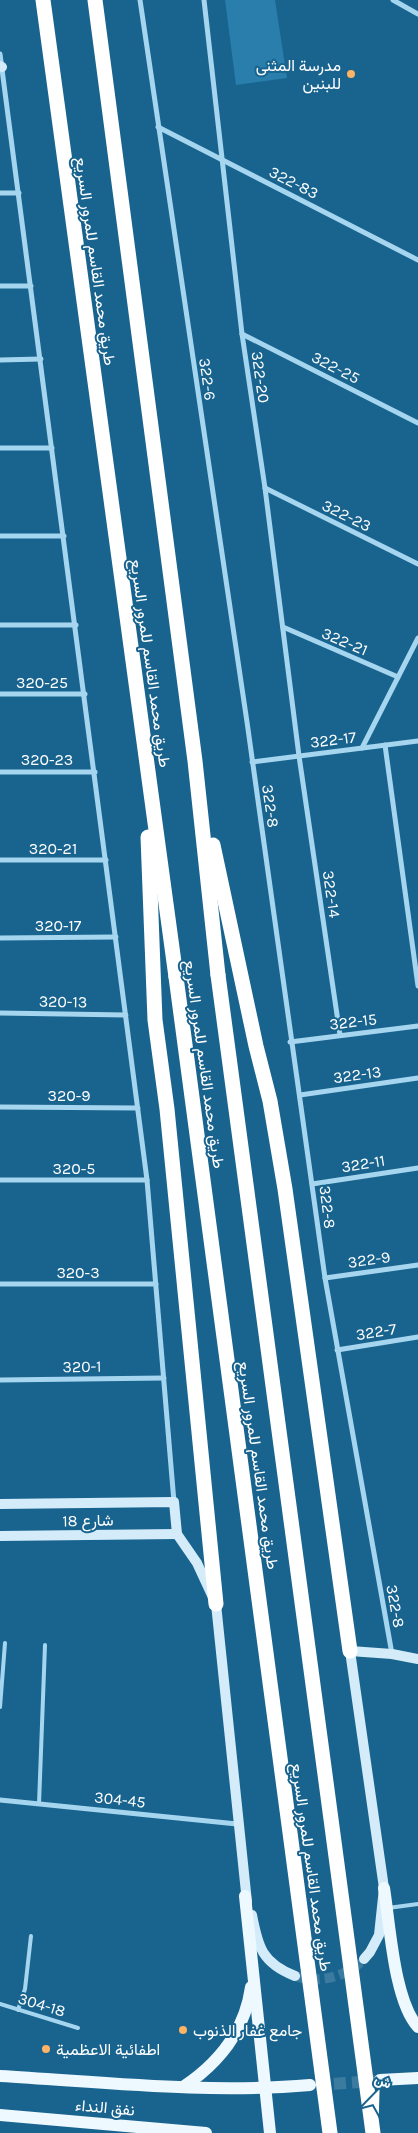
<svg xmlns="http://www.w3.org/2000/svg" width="418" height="2133" font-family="Karla,Vazirmatn,sans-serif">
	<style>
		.green { fill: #297eab }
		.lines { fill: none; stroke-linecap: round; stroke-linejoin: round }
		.secondary-tunnel { stroke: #3c7ba0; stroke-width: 10; stroke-dasharray: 10 5; stroke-linecap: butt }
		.primary-tunnel { stroke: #3c7ba0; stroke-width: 12; stroke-dasharray: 12 6; stroke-linecap: butt }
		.lane { stroke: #a6d6ef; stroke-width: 4 }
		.street { stroke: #a6d6ef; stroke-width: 5 }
		.secondary { stroke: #d4ecfa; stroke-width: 10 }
		.primary { stroke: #eef8ff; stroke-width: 12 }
		.highway { stroke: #fff; stroke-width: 15 }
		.highway-bridge { stroke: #fff; stroke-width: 15 }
		.poi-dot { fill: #ffb364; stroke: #19648f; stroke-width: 2 }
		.labels { text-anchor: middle; stroke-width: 4; stroke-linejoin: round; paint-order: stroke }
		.poi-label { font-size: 16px; fill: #fff; stroke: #19648f; text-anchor: start }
		.street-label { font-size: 16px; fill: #fff; stroke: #19648f }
	</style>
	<rect width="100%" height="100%" fill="#19648f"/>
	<!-- green -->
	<path class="green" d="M225 0H275L287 78 236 85Z"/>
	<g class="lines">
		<!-- secondary-tunnel -->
		<path class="secondary-tunnel" d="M295 1976C319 1984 346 1977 364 1959"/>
		<!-- primary-tunnel -->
		<path class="primary-tunnel" d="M316 2085 375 2081"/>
		<!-- lane -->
		<g class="lane">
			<path d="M0 1707 5 1643"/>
			<path d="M39 1804 45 1645"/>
			<path d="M388 1908 418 1904"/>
			<path d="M0 2004 78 2028"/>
			<path d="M18 2010 25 1989 31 1936"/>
		</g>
		<!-- street -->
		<g class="street">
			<path d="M140 0 247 722 325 1278 392 1654"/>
			<path d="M204 0 242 334 265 488 299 756 340 1035"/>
			<path d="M393 0 418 14"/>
			<path d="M0 54 147 1180 174 1502"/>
			<path d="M158 127 418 260"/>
			<path d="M0 193H19"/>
			<path d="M0 286H31"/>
			<path d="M242 334 418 423"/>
			<path d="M0 360 41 359"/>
			<path d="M0 448H52"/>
			<path d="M265 488 418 564"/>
			<path d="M0 536H64"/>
			<path d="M0 625H76"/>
			<path d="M283 627 398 677"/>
			<path d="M0 694H85"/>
			<path d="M385 745 418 986"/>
			<path d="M362 748 418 638"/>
			<path d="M252 762 418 741"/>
			<path d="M0 772H95"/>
			<path d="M0 860H106"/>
			<path d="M0 938 116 937"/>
			<path d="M0 1013 126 1015"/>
			<path d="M290 1042 418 1026"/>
			<path d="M300 1095 418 1078"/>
			<path d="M0 1107 138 1108"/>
			<path d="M0 1180H147"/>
			<path d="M312 1184 418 1168"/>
			<path d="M325 1278 418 1265"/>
			<path d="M0 1284H156"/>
			<path d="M337 1350 418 1337"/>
			<path d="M0 1380 164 1378"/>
			<path d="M0 1800 237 1824"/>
		</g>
		<!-- secondary -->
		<g class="secondary">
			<path d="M0 66 2 67"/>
			<path d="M0 1504 174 1502 177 1534 197 1563 216 1604 247 1902"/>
			<path d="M0 1536 177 1534"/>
			<path d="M252 1915C258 1947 262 1963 295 1976"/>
			<path d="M364 1959 370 1952 379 1935 384 1888 350 1651 392 1654 418 1659"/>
		</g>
		<!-- primary -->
		<g class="primary">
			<path d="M384 1888C390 1925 394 2001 418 2027"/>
			<path d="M245 1896 270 2133"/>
			<path d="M0 2076C103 2082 207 2094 310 2085"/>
			<path d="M380 2080 418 2078"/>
			<path d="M183 2087C219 2063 245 2030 251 1987"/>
			<path d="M0 2115 206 2133"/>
		</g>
		<!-- highway -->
		<g class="highway">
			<path d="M43 0 176 977"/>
			<path d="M95 0 195 761 218 975"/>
			<path d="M148 837 155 1020 167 1109 216 1604"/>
			<path d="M213 845 256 1046 270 1101 285 1189 350 1651"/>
		</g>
		<!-- highway-bridge -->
		<g class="highway-bridge">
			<path d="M218 975 373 2133"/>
			<path d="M176 977 330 2133"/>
		</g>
	</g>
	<!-- markers -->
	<g class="poi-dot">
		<circle cx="351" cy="74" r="5"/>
		<circle cx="183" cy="2030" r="5"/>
		<circle cx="46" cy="2049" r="5"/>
	</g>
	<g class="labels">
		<!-- poi labels -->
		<g class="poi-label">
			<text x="341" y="71" text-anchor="end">مدرسة المثنى<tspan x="341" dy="18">للبنين</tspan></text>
			<text x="193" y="2036">جامع غفار الذنوب</text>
			<text x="56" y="2055">اطفائية الاعظمية</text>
		</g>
		<!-- street labels -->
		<g class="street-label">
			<text transform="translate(294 182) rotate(27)" y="6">322-83</text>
			<text transform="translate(96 261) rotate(82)" y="6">طريق محمد القاسم للمرور السريع</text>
			<text transform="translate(336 367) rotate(27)" y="6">322-25</text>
			<text transform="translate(261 377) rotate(82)" y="6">322-20</text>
			<text transform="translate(208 379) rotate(82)" y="6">322-6</text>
			<text transform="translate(347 515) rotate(26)" y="6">322-23</text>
			<text transform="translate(345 641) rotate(23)" y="6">322-21</text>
			<text transform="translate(151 663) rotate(82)" y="6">طريق محمد القاسم للمرور السريع</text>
			<text x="42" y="688">320-25</text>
			<text transform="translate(333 739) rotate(-7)" y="6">322-17</text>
			<text x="47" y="765">320-23</text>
			<text transform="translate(271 806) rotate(82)" y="6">322-8</text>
			<text x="53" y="854">320-21</text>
			<text transform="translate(332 894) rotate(82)" y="6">322-14</text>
			<text x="58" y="931">320-17</text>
			<text transform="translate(63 1001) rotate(1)" y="6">320-13</text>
			<text transform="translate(353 1021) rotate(-7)" y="6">322-15</text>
			<text transform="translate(205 1064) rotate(82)" y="6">طريق محمد القاسم للمرور السريع</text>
			<text transform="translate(357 1074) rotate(-8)" y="6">322-13</text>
			<text x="69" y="1101">320-9</text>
			<text transform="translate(363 1163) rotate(-9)" y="6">322-11</text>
			<text x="74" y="1174">320-5</text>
			<text transform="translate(328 1207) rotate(83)" y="6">322-8</text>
			<text transform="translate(369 1259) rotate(-8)" y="6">322-9</text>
			<text x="78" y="1278">320-3</text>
			<text transform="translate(376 1331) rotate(-9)" y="6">322-7</text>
			<text transform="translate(82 1366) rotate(-1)" y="6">320-1</text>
			<text transform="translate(259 1465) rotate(82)" y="6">طريق محمد القاسم للمرور السريع</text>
			<text transform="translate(88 1520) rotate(-1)" y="6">شارع 18</text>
			<text transform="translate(396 1606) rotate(80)" y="6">322-8</text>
			<text transform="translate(120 1799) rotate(6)" y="6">304-45</text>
			<text transform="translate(312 1867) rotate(82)" y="6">طريق محمد القاسم للمرور السريع</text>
			<text transform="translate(42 2004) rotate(17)" y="6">304-18</text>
			<text transform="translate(105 2107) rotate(5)" y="6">نفق النداء</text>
		</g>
	</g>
	<!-- north arrow -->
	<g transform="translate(378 2093) rotate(23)" stroke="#19648f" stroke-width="4" paint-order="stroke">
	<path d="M0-4L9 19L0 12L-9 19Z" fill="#ffffff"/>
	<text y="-8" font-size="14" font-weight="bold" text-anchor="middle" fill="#ffffff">ش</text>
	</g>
</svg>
